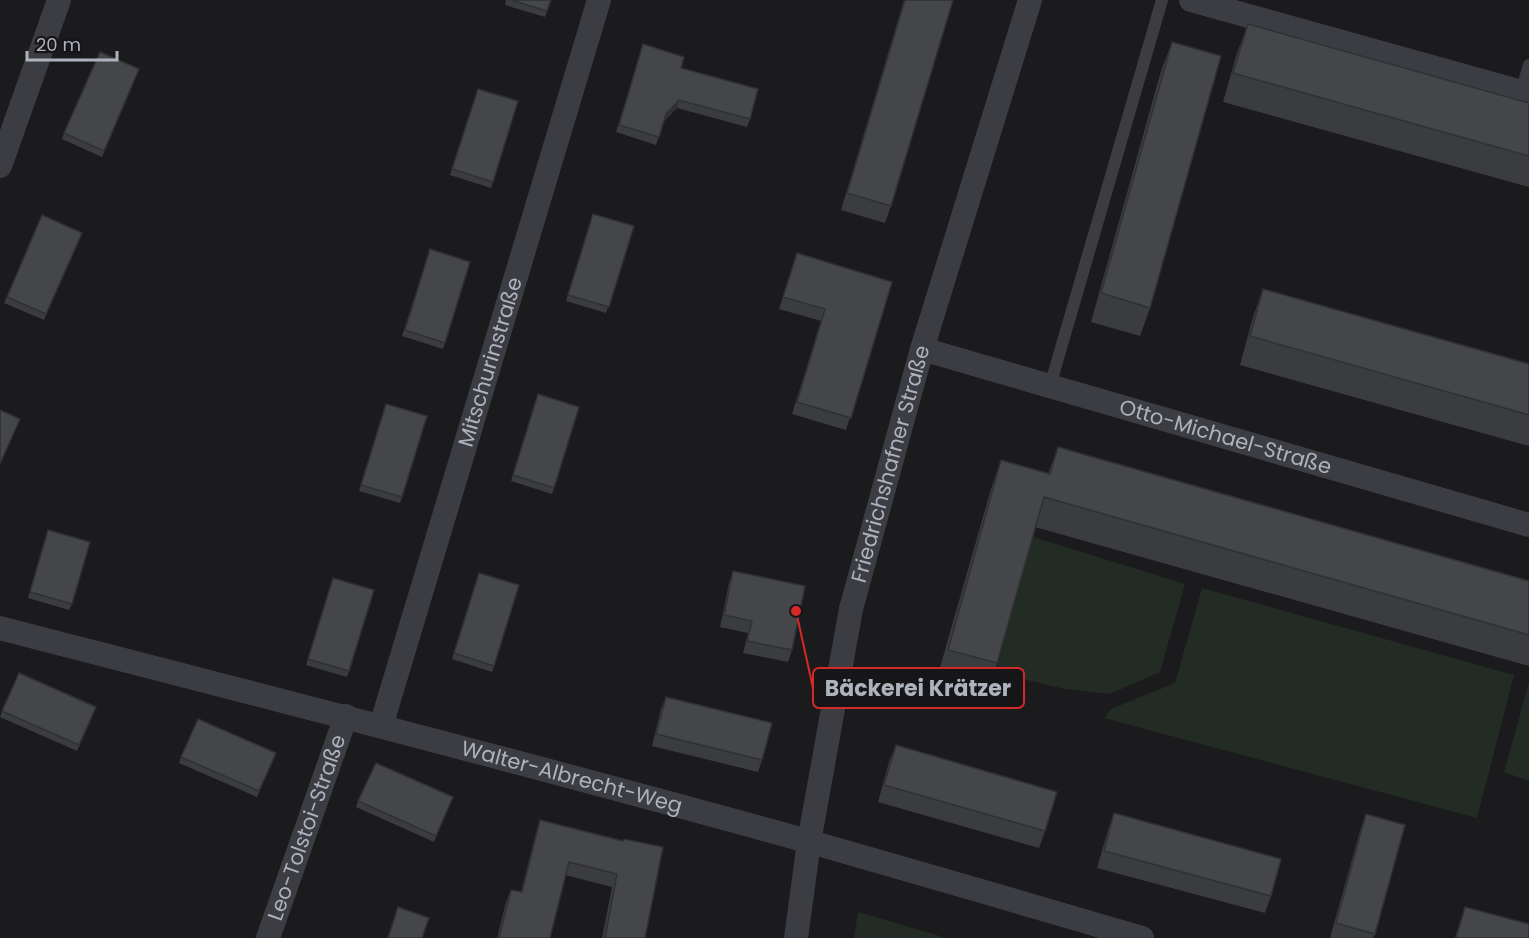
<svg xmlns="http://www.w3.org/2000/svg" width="1529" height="938" font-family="Poppins,sans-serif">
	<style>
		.green { fill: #222b24 }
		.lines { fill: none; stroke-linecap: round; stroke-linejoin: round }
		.service { stroke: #3c3d42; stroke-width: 12 }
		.minor { stroke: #3c3d42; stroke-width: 24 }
		.wall { fill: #3b3c40 }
		.shaded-wall { fill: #303134 }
		.building { fill: #45464a; stroke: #303134; stroke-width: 1.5 }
		.labels { text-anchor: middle; stroke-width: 4.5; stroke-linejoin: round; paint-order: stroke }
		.street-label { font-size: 21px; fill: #aeb2bc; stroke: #161618 }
		.leader { fill: none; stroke: #d62828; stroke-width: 2 }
		.callout-dot { fill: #d62828; stroke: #161618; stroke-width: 2 }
		.callout { fill: #161618; stroke: #d62828; stroke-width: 2 }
		.callout-label { font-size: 22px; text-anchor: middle; font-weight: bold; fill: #aeb2bc }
	</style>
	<rect width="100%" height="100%" fill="#1b1b1d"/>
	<!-- green -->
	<g class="green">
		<path d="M1030 536 1185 584 1160 672 1110 694 1065 689 1018 678 986 692Z"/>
		<path d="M1202 588 1514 675 1477 818 1104 718 1111 709 1175 683Z"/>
		<path d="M1529 682V781L1504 772Z"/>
		<path d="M858 912 947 938H854Z"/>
	</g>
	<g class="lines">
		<!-- service -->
		<g class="service">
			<path d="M1521 92 1529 65"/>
			<path d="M1050 386 1162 0"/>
		</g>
		<!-- minor -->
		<g class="minor">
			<path d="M1191 0 1529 94"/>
			<path d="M0 166 59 0"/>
			<path id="s1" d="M922 349 1529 525"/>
			<path id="s2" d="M0 628C271 698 541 767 811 842 921 873 1032 906 1142 938"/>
			<path id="s3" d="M381 726 599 0"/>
			<path id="s4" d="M268 938 346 716"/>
			<path id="s5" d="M796 938 809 842 851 609 922 349 1030 0"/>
		</g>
	</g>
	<!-- wall -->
	<g class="wall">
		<path d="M506 0H551L545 17 505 5Z"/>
		<path d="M904 0H953L891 206 885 223 841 210Z"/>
		<path d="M1248 24 1529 103V187L1223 102 1237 53Z"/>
		<path d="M1172 42 1150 308 1140 336 1091 322 1161 71Z"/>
		<path d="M641 52 681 68 750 119 747 127 677 108 664 121 656 145 616 132Z"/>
		<path d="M137 75 102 157 62 139 64 133Z"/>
		<path d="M478 89 518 101 491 188 450 175Z"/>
		<path d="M593 214 634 226 606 313 566 301Z"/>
		<path d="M80 239 44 320 4 303 7 297Z"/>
		<path d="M430 249 470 262 443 349 402 336Z"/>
		<path d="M797 253 892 282 846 430 792 414 821 321 779 309Z"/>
		<path d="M1263 289 1529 364V446L1240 365 1253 317Z"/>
		<path d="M538 394 554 488 552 494 511 481Z"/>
		<path d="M386 404 402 497 400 503 359 491Z"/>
		<path d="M1058 447 1529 581V666L1035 527 997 663 986 692 937 678 991 489 1001 460 1048 474Z"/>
		<path d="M46 536 72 604 69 610 28 598Z"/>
		<path d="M733 571 792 650 788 662 743 653 748 633 720 627 729 583Z"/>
		<path d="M333 578 349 671 347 677 306 665Z"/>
		<path d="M477 579 519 585 492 672 452 659Z"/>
		<path d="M666 697 762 760 758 772 652 746 661 709Z"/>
		<path d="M2 711 94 713 77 751 0 717Z"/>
		<path d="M896 745 1045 831 1039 848 878 802 889 762Z"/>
		<path d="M181 757 274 759 257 797 179 763Z"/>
		<path d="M453 797 434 842 356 807 358 801Z"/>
		<path d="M1114 813 1271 896 1265 913 1097 868 1108 830Z"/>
		<path d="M1366 814 1375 934 1373 938H1330L1360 831Z"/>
		<path d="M540 820 623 841 645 938H602L612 887 565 875 550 938H497L506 902 511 890 521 892 536 833Z"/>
		<path d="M1465 907 1529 938H1455Z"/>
	</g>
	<!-- shaded-wall -->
	<path class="shaded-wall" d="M679 100 677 108 664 121 666 114Z"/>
	<!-- building -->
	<g class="building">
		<path d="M511 0H551L547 11Z"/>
		<path d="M905 0H953L891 206 847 193Z"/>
		<path d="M1248 24 1529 103V156L1233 73Z"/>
		<path d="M1172 42 1221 56 1150 308 1101 293Z"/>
		<path d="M643 44 684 57 681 68 758 89 750 119 679 100 666 114 659 137 619 125Z"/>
		<path d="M100 52 139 69 104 151 64 133Z"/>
		<path d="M478 89 518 101 493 182 452 169Z"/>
		<path d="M593 214 634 226 609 307 568 295Z"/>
		<path d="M42 215 82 233 46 314 7 297Z"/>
		<path d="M430 249 470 262 445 343 405 330Z"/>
		<path d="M797 253 892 282 851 418 797 402 825 309 783 297Z"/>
		<path d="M1263 289 1529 364V415L1250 336Z"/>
		<path d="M538 394 579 407 554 488 513 475Z"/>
		<path d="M386 404 427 416 402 497 361 485Z"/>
		<path d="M0 410 20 419 0 464Z"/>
		<path d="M1058 447 1529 581V635L1044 497 997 663 948 650 1001 460 1050 474Z"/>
		<path d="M48 530 90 542 72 604 30 592Z"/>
		<path d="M733 571 805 586 792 650 747 641 752 621 724 615Z"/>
		<path d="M479 573 519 585 494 666 454 653Z"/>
		<path d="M333 578 374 590 349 671 308 659Z"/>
		<path d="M19 673 96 707 79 745 2 711Z"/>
		<path d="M666 697 772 723 762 760 656 734Z"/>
		<path d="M198 719 276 753 259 791 181 757Z"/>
		<path d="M896 745 1057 792 1045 831 884 785Z"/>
		<path d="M376 763 453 797 436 836 358 801Z"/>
		<path d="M1114 813 1281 859 1271 896 1104 851Z"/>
		<path d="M1366 814 1405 825 1375 934 1336 923Z"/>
		<path d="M540 820 623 841 624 839 663 847 645 938H605L617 874 569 862 550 938H499L511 890 522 892Z"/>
		<path d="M398 907 429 918 422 938H388Z"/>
		<path d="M1465 907 1529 924V938H1456Z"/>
	</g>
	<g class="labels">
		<!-- street labels -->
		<g class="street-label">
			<text dy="7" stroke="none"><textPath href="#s3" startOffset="380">Mitschurinstraße</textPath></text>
			<text dy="7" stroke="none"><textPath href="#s1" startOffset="316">Otto-Michael-Straße</textPath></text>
			<text dy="7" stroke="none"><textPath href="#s5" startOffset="484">Friedrichshafner Straße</textPath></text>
			<text dy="7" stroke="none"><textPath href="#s2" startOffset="591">Walter-Albrecht-Weg</textPath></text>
			<text dy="7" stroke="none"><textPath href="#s4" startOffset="117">Leo-Tolstoi-Straße</textPath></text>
		</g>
	</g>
	<!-- callouts -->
	<path class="leader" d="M796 611L813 688"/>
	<circle class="callout-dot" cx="796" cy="611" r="6"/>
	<rect class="callout" x="813" y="668" width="211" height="40" rx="6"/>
	<g class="callout-label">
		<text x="918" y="696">Bäckerei Krätzer</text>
	</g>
	<!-- scale -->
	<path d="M27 51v9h90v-9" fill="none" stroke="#aeb2bc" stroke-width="3"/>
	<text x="36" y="51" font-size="18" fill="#aeb2bc" stroke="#161618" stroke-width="4.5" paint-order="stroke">20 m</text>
</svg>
